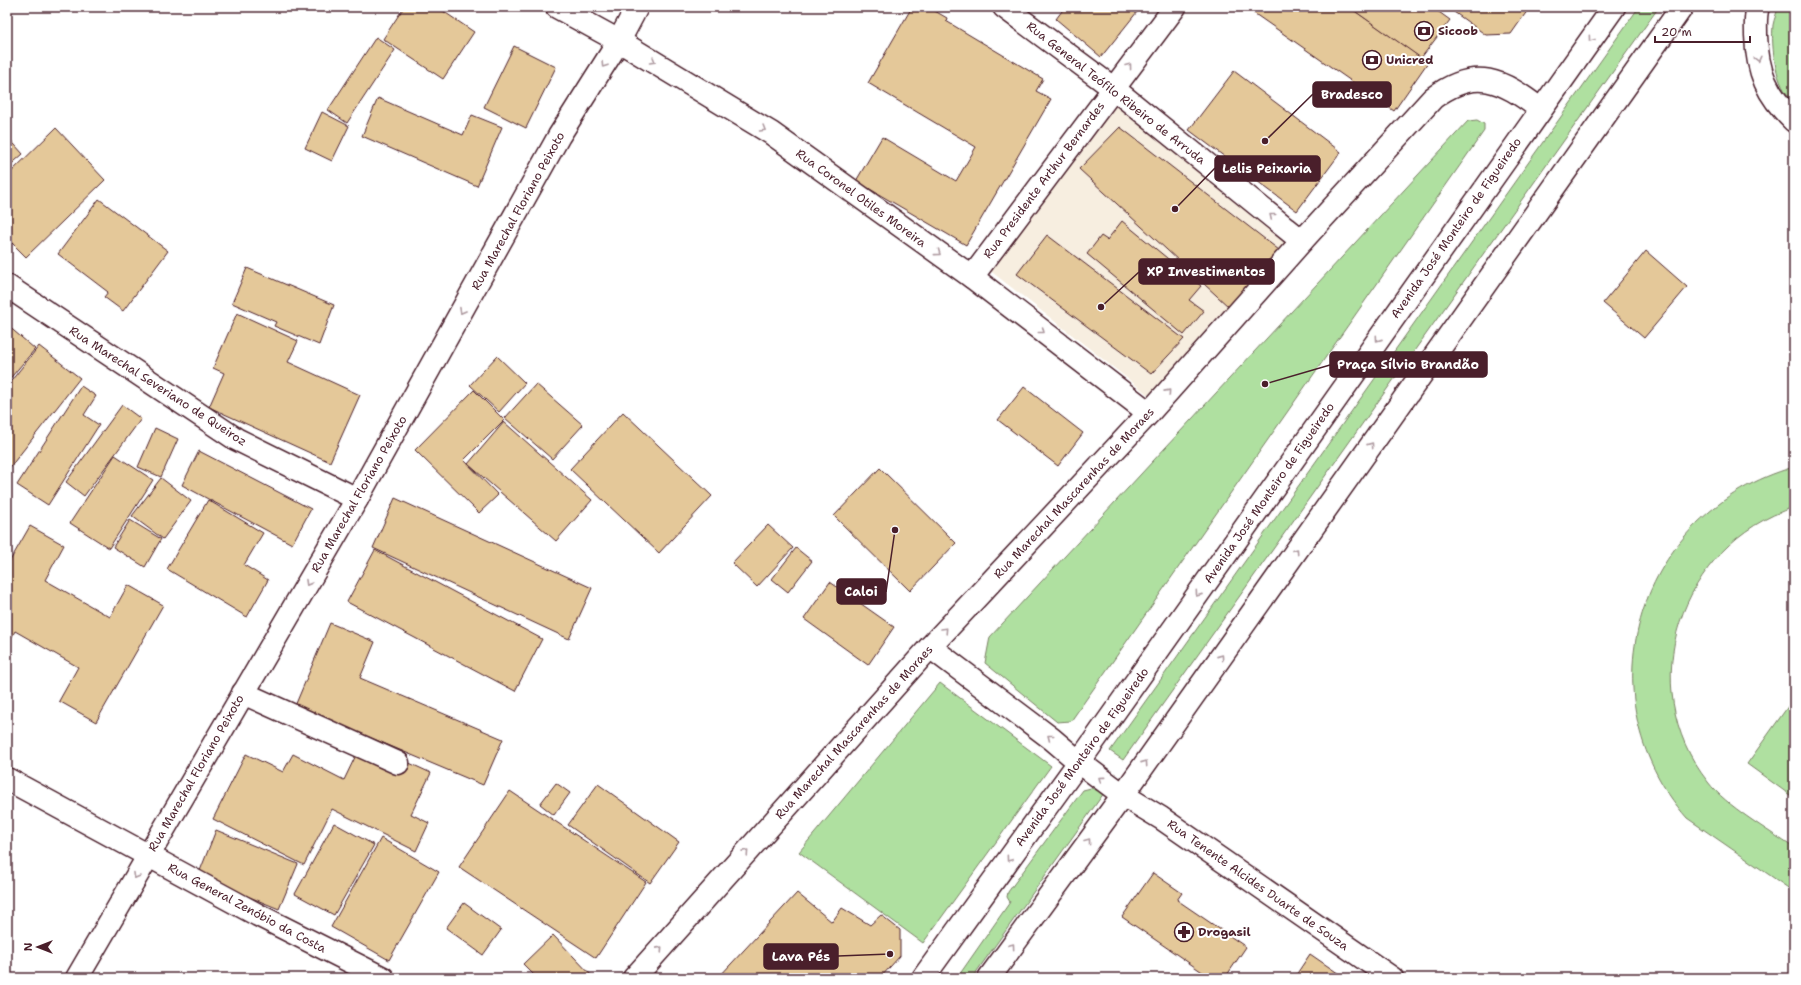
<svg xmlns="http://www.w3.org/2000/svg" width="1801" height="985" font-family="'Shantell Sans',sans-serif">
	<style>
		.built { fill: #f7eee0 }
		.green { fill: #afe0a0; stroke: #7c8066 }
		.building { fill: #e4c899; stroke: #4a1f2b }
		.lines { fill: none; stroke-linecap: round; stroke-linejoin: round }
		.minor-casing { stroke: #4a1f2b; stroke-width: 25 }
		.major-casing { stroke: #4a1f2b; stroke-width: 25 }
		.minor { stroke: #fff; stroke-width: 22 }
		.major { stroke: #fff; stroke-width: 22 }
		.oneway { stroke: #ae9aa0 }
		.labels { text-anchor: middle; stroke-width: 4; stroke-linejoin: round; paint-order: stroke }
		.poi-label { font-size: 12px; font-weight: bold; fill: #4a1f2b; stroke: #fff; text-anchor: start }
		.street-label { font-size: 12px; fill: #4a1f2b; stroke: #fff }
		.leader { fill: none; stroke: #4a1f2b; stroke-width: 1.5 }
		.callout-dot { fill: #4a1f2b; stroke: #fff; stroke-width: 1.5 }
		.callout { fill: #4a1f2b; stroke: #4a1f2b; stroke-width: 1.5 }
		.callout-label { font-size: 13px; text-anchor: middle; font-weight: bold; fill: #fff }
	</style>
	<rect width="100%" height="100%" fill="#fff"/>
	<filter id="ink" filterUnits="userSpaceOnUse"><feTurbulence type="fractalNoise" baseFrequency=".025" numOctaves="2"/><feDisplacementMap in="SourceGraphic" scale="8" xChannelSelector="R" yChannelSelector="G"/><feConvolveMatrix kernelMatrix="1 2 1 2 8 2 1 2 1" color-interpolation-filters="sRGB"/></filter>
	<g filter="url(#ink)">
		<!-- built -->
		<path class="built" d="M1113 104 1290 245 1151 397 988 269Z"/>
		<!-- green -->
		<g class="green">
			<path d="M1639 7H1659L1123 760 1110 751Z"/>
			<path d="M1778 7H1794V101C1775 88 1771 46 1773 25 1774 19 1777 13 1778 7Z"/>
			<path d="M1477 120 1484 124V131L1071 721 1057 722 985 663 990 637 1468 121Z"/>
			<path d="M1794 467V507C1680 544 1632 686 1708 782 1726 806 1768 830 1794 848V892L1687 818C1580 696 1639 511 1794 467Z"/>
			<path d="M940 683 1051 766 923 943 799 852Z"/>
			<path d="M1794 698V798L1747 764Z"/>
			<path d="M1091 788 1104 793 972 978H957L1010 902 1007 897 1008 892 1083 790Z"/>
		</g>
		<!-- building -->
		<g class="building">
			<path d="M404 7H437L474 32 443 79 383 39Z"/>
			<path d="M912 7H928L947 18 946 21 1043 79 1036 91 1051 99 966 245 856 181 882 137 956 181 976 147 868 83Z"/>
			<path d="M1065 7H1141L1101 57 1056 19Z"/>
			<path d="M1245 7H1349L1428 62 1394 111Z"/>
			<path d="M1349 7H1432L1450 20 1421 58Z"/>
			<path d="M1447 7H1530L1511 34 1486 35Z"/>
			<path d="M376 37 395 50 347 123 328 110Z"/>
			<path d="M514 46 556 67 526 128 484 107Z"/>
			<path d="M1234 71 1341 152 1297 211 1189 130Z"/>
			<path d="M378 98 463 135 472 115 502 127 477 186 362 136Z"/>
			<path d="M322 112 349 126 332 161 305 148Z"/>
			<path d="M1120 127 1279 250 1229 307 1079 169Z"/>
			<path d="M56 128 105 180 26 257 7 238V176Z"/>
			<path d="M7 136 23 154 7 168Z"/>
			<path d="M99 199 168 251 123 311 104 297 108 292 58 254Z"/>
			<path d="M1122 221 1201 286 1189 300 1204 311 1184 335 1087 254 1101 236 1107 240Z"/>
			<path d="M1047 235 1184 339 1151 374 1017 274Z"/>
			<path d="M1646 251 1687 287 1644 338 1603 303Z"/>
			<path d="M247 268 334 305 319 345 274 326 276 322 232 303Z"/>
			<path d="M237 313 298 341 288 362 360 395 330 462 209 407 224 373 213 368Z"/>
			<path d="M7 325 35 349 7 382Z"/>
			<path d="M39 346 80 378 7 471V386Z"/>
			<path d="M497 356 525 383 499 412 470 385Z"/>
			<path d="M536 384 583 425 552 459 505 418Z"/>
			<path d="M81 386 96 396 84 415 99 425 48 505 17 485Z"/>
			<path d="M1024 387 1083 433 1058 466 998 420Z"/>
			<path d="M474 390 504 420 464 460 498 495 479 513 415 450Z"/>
			<path d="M122 405 141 419 84 496 66 482Z"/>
			<path d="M623 412 712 496 659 553 570 469Z"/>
			<path d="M504 422 592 500 556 541 468 464Z"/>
			<path d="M155 428 178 439 161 477 138 467Z"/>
			<path d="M199 451 311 509 292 544 182 485Z"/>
			<path d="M115 455 153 480 109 548 70 523Z"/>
			<path d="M880 468 956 543 910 591 834 516Z"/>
			<path d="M161 478 191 501 163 539 132 516Z"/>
			<path d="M395 498 592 588 569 639 373 548Z"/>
			<path d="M208 500 263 533 244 565 268 580 247 617 167 569Z"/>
			<path d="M130 520 161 539 145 567 113 547Z"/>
			<path d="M768 525 793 548 757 587 732 563Z"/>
			<path d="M30 526 64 545 45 580 110 617 128 585 163 605 96 722 59 701 78 667 15 631 7 646V566Z"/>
			<path d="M796 548 812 561 788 592 772 579Z"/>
			<path d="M375 550 542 639 515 691 347 602Z"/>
			<path d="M830 582 894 627 868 665 804 619Z"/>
			<path d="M330 623 375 642 360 678 503 739 483 785 295 706Z"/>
			<path d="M358 751 405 761 431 773 411 814 429 823 416 851 332 809 304 865 213 819 246 754 283 772 293 754 344 780Z"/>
			<path d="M556 783 570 793 554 815 540 804Z"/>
			<path d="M598 784 679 842 650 883 568 825Z"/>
			<path d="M510 791 646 882 596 958 459 867Z"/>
			<path d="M334 823 374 845 334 915 295 894Z"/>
			<path d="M216 830 298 864 279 909 198 876Z"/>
			<path d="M381 838 439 872 389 960 331 927Z"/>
			<path d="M1153 873 1182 893 1177 900 1246 947 1225 978H1211L1122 917Z"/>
			<path d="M797 893 832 922 842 908 870 925 881 915 900 930V956L880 978H718Z"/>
			<path d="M464 903 501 930 483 955 446 928Z"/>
			<path d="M553 935 594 978H537L523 964Z"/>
			<path d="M1310 954 1345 978H1294Z"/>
		</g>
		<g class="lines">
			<!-- minor casing -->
			<g class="minor-casing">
				<g id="minor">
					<path d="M557 7 619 41 771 133 972 277 1149 413"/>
					<path d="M1004 7 1113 88 1302 241"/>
					<path d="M1758 7C1755 15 1756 26 1756 35 1757 72 1767 95 1794 121"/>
					<path d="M972 277 1175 7"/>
					<path d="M7 286 236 439 357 499"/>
					<path d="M930 647 1052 739 1079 762 1123 795 1161 818 1392 978"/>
					<path d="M243 693 398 763"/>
					<path d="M7 779 258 915 383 978"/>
					<path d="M77 978 357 499 559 136 619 41 637 7"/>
					<path d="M634 978 930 647 1149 413 1302 241 1433 98C1476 66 1502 80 1540 109"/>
				</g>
			</g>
			<!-- major casing -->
			<g class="major-casing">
				<g id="major">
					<path d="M923 978 1079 762 1614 7"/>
					<path d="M989 978 1123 795 1682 7"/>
				</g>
			</g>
			<!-- minor -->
			<use href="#minor" class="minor"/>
			<!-- major -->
			<use href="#major" class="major"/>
		</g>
		<!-- one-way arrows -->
		<defs><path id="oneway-chevron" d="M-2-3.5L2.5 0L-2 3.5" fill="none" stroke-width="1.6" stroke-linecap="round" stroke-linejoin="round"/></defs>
		<g class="oneway">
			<use href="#oneway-chevron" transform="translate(1591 39) rotate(126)"/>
			<use href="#oneway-chevron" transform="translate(1758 59) rotate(76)"/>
			<use href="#oneway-chevron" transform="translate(653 61) rotate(31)"/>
			<use href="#oneway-chevron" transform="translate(604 65) rotate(122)"/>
			<use href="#oneway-chevron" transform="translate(1129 66) rotate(-53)"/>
			<use href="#oneway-chevron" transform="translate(763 129) rotate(31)"/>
			<use href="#oneway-chevron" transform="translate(1272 216) rotate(-141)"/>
			<use href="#oneway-chevron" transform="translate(938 253) rotate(36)"/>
			<use href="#oneway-chevron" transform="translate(462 311) rotate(119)"/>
			<use href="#oneway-chevron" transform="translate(1042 331) rotate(38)"/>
			<use href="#oneway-chevron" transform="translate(1378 339) rotate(125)"/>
			<use href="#oneway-chevron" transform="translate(1168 392) rotate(-48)"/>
			<use href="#oneway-chevron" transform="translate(1371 445) rotate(-55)"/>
			<use href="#oneway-chevron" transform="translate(1296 551) rotate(-55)"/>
			<use href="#oneway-chevron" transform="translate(308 583) rotate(120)"/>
			<use href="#oneway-chevron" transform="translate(1198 594) rotate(125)"/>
			<use href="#oneway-chevron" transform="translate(945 630) rotate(-47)"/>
			<use href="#oneway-chevron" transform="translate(1221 657) rotate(-55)"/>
			<use href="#oneway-chevron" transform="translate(1050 737) rotate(-142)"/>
			<use href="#oneway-chevron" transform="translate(1145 763) rotate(-55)"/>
			<use href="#oneway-chevron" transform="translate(1101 779) rotate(-143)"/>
			<use href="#oneway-chevron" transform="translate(1088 841) rotate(-53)"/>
			<use href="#oneway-chevron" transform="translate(746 852) rotate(-48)"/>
			<use href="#oneway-chevron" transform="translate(1009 859) rotate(126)"/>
			<use href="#oneway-chevron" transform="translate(136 876) rotate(120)"/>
			<use href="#oneway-chevron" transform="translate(1012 946) rotate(-54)"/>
			<use href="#oneway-chevron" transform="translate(660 949) rotate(-48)"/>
		</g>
	</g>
	<!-- icons -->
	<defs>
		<g id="bank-ring" transform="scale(1)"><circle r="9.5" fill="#fff" stroke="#4a1f2b" stroke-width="1.5"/><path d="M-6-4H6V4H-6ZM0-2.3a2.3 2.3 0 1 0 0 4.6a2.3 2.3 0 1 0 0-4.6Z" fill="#4a1f2b"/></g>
		<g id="pharmacy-ring" transform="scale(1)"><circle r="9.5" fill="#fff" stroke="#4a1f2b" stroke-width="1.5"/><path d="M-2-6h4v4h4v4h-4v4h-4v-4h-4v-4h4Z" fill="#4a1f2b"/></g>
	</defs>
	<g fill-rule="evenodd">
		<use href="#bank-ring" x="1424" y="31"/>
		<use href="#bank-ring" x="1372" y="60"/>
		<use href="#pharmacy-ring" x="1184" y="932"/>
	</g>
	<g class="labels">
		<!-- poi labels -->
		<g class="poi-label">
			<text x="1438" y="35">Sicoob</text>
			<text x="1386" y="64">Unicred</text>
			<text x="1198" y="936">Drogasil</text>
		</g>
		<!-- street labels -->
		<g class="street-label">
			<text transform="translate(1116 93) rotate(38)" y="4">Rua General Teófilo Ribeiro de Arruda</text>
			<text transform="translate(1044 180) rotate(-53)" y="4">Rua Presidente Arthur Bernardes</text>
			<text transform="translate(861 198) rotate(36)" y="4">Rua Coronel Otiles Moreira</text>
			<text transform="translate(518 211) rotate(-61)" y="4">Rua Marechal Floriano Peixoto</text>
			<text transform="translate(1456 228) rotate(-55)" y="4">Avenida José Monteiro de Figueiredo</text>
			<text transform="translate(158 386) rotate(33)" y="4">Rua Marechal Severiano de Queiroz</text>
			<text transform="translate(1074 493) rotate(-47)" y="4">Rua Marechal Mascarenhas de Moraes</text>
			<text transform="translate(1269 493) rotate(-55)" y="4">Avenida José Monteiro de Figueiredo</text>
			<text transform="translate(359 494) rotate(-60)" y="4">Rua Marechal Floriano Peixoto</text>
			<text transform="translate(854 732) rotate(-48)" y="4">Rua Marechal Mascarenhas de Moraes</text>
			<text transform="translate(1082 757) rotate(-54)" y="4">Avenida José Monteiro de Figueiredo</text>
			<text transform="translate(196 773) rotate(-60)" y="4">Rua Marechal Floriano Peixoto</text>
			<text transform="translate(1258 885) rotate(35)" y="4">Rua Tenente Alcides Duarte de Souza</text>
			<text transform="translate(247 908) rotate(28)" y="4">Rua General Zenóbio da Costa</text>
		</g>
	</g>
	<!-- callouts -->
	<path class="leader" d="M1265 141L1313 94M1175 209L1215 168M1101 307L1139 272M1265 384L1330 365M895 530L886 592M890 954L838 956"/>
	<g class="callout-dot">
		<circle cx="1265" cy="141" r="4"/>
		<circle cx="1175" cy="209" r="4"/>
		<circle cx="1101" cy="307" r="4"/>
		<circle cx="1265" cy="384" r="4"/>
		<circle cx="895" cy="530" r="4"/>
		<circle cx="890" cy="954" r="4"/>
	</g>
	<g class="callout">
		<rect x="1313" y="82" width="78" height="25" rx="4"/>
		<rect x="1215" y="156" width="105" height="25" rx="4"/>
		<rect x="1139" y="259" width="135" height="25" rx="4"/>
		<rect x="1330" y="352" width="157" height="25" rx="4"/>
		<rect x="837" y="579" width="49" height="25" rx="4"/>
		<rect x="764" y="944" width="74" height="25" rx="4"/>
	</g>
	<g class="callout-label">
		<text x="1352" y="99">Bradesco</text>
		<text x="1267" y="173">Lelis Peixaria</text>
		<text x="1206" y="276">XP Investimentos</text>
		<text x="1408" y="369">Praça Sílvio Brandão</text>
		<text x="861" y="596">Caloi</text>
		<text x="801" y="961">Lava Pés</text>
	</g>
	<!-- margin -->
	<rect width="1801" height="985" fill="none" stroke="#fff" stroke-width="24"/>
	<rect x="12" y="12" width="1777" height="961" fill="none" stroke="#4a1f2b" stroke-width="1.5" filter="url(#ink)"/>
	<!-- north arrow -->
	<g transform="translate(38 947) rotate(270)" stroke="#ffffff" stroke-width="3" paint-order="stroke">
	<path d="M0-3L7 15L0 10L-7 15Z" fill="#4a1f2b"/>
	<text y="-6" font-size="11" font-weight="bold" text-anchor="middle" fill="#4a1f2b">N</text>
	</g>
	<!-- scale -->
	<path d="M1655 36v6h95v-6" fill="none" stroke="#4a1f2b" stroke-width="2"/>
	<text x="1661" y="36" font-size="12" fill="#4a1f2b" stroke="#ffffff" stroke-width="3" paint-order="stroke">20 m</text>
</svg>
